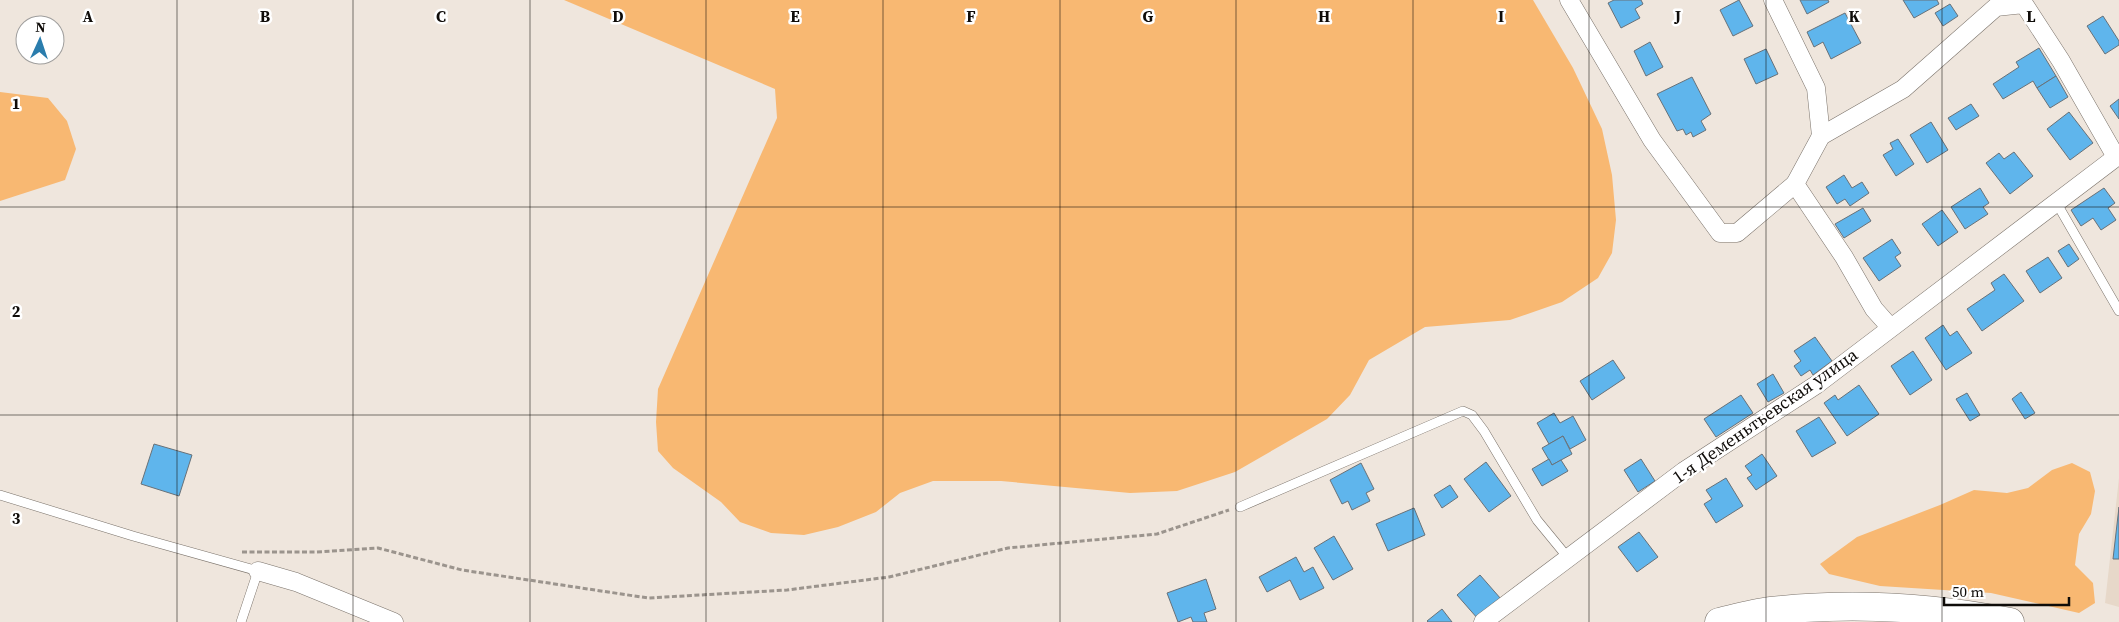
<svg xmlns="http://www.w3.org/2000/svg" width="2119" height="622" font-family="'Source Serif 4',serif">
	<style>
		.built { fill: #e7d8c9 }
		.green { fill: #f8b872 }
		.building { fill: #5fb5ec; stroke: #687178 }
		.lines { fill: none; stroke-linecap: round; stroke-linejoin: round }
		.lane-casing { stroke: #7a726a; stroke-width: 10 }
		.street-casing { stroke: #7a726a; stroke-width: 19 }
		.highway-casing { stroke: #7a726a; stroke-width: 29 }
		.path { stroke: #9b948d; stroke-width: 3; stroke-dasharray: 5 2.5; stroke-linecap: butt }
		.lane { stroke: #fff; stroke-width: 9 }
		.street { stroke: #fff; stroke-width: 18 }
		.highway { stroke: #fff; stroke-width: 28 }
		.grid { fill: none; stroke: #0f0c09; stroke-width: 1; stroke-opacity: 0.55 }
		.labels { text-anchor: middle; stroke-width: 5; stroke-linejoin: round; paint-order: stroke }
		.street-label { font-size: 18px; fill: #0f0c09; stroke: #fff }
		.grid-label { font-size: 16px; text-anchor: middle; font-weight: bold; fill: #0f0c09; stroke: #fff; stroke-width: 5; stroke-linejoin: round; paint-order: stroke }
	</style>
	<rect width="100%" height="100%" fill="#efe6dd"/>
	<!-- built -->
	<path class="built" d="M2119 478V607L2105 603Z"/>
	<!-- green -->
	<g class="green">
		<path d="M564 0H1533L1573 68 1602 129 1612 175 1616 220 1612 253 1598 278 1562 302 1510 320 1425 327 1369 360 1350 395 1327 419 1235 472 1177 491 1130 493 1001 481H933L900 493 876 512 838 527 804 535 771 533 740 522 721 502 673 468 658 451 656 422 658 389 777 118 775 89Z"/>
		<path d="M0 92 48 98 67 121 76 149 65 180 0 201Z"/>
		<path d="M2072 463 2090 472 2095 491 2091 514 2079 534 2075 565 2093 583 2095 603 2079 613 1991 593 1880 586 1829 574 1820 564 1857 537 1940 505 1974 490 2007 493 2028 488 2052 470Z"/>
	</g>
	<!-- building -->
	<g class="building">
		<path d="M1614 0H1641L1643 4 1635 9 1640 18 1621 28 1608 3Z"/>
		<path d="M1739 0 1753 26 1733 36 1720 10Z"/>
		<path d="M1800 0H1828L1829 2 1807 14Z"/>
		<path d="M1903 0H1937L1939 4 1914 18Z"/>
		<path d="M1950 4 1958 16 1943 26 1935 13Z"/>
		<path d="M1845 13 1861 43 1831 59 1823 42 1814 47 1807 32Z"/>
		<path d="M2103 16 2119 41V45L2105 54 2087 26Z"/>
		<path d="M1650 42 1663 67 1646 76 1634 51Z"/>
		<path d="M2039 48 2056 76 2037 88 2033 81 2003 99 1993 84 2019 67 2016 62Z"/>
		<path d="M1766 49 1778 74 1756 84 1744 59Z"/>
		<path d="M2056 76 2068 97 2050 108 2037 88Z"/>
		<path d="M1692 77 1711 114 1701 121 1706 130 1693 137 1691 132 1686 135 1683 129 1677 131 1657 94Z"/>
		<path d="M2119 99V119L2110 106Z"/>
		<path d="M1971 104 1979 116 1956 130 1948 118Z"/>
		<path d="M2069 112 2093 143 2070 160 2047 129Z"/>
		<path d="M1931 122 1948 150 1927 163 1910 135Z"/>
		<path d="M1898 139 1914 164 1896 176 1883 155 1893 149 1890 143Z"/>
		<path d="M2014 152 2033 176 2010 194 1986 163 1999 153 2004 159Z"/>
		<path d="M1844 175 1852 188 1862 182 1869 193 1850 206 1845 199 1837 204 1826 187Z"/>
		<path d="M1980 188 1989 203 1983 207 1988 214 1965 229 1951 207Z"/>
		<path d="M2104 188 2115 203 2108 208 2116 220 2101 230 2093 218 2081 226 2071 210Z"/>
		<path d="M1863 208 1871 221 1844 238 1835 224Z"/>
		<path d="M1942 210 1958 232 1938 246 1922 224Z"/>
		<path d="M1892 239 1901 253 1895 257 1901 266 1879 281 1863 258Z"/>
		<path d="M2069 244 2079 259 2068 267 2058 251Z"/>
		<path d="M2048 257 2062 278 2040 293 2026 271Z"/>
		<path d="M2004 274 2024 301 1982 331 1967 309 1995 290 1991 283Z"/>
		<path d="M1943 325 1950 336 1957 331 1972 353 1946 370 1925 338Z"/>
		<path d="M1815 337 1832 361 1813 375 1810 370 1801 376 1794 366 1801 361 1794 351Z"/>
		<path d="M1913 351 1932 380 1910 395 1891 366Z"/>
		<path d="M1613 360 1625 378 1592 400 1580 381Z"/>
		<path d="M1773 374 1784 393 1768 402 1757 384Z"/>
		<path d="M1859 385 1879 414 1847 436 1824 403 1835 395 1838 400Z"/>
		<path d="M2021 392 2035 413 2025 419 2012 399Z"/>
		<path d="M1967 393 1980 415 1970 421 1956 399Z"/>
		<path d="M1741 395 1753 413 1716 437 1704 419Z"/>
		<path d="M1554 413 1560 423 1573 416 1586 440 1570 449 1563 436 1549 444 1537 423Z"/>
		<path d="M1819 417 1836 443 1812 457 1796 431Z"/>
		<path d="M1563 436 1572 454 1552 465 1542 448Z"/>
		<path d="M154 444 192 455 179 496 141 484Z"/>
		<path d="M1762 454 1777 476 1756 490 1747 478 1752 475 1745 466Z"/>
		<path d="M1549 459 1552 465 1561 460 1568 471 1542 486 1532 469Z"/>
		<path d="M1641 459 1655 481 1638 492 1624 470Z"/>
		<path d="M1486 462 1511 496 1489 512 1464 479Z"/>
		<path d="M1361 463 1374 489 1366 493 1370 501 1352 510 1348 501 1342 504 1330 480Z"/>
		<path d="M1726 478 1743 506 1716 523 1704 504 1712 499 1706 490Z"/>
		<path d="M1450 485 1458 497 1442 508 1434 495Z"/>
		<path d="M2119 507V559H2113Z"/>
		<path d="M1414 508 1425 535 1388 551 1376 524Z"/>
		<path d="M1639 532 1658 557 1637 572 1618 547Z"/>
		<path d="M1334 536 1353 569 1333 580 1314 548Z"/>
		<path d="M1296 557 1304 572 1313 567 1324 588 1300 600 1290 580 1267 592 1259 577Z"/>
		<path d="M1480 575 1501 599 1478 619 1457 595Z"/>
		<path d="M1206 579 1216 609 1204 613 1207 622H1193L1191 617 1178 622 1167 593Z"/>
		<path d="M1442 609 1452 622H1428L1427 621Z"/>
	</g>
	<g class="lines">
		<!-- lane casing -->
		<g class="lane-casing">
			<g id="lane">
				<path d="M2056 202 2119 311"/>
				<path d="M0 495 133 536 258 571 241 622"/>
				<path d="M1240 507 1463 411 1472 415 1484 431 1537 520 1569 559"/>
			</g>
		</g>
		<!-- street casing -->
		<g class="street-casing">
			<g id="street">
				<path d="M1569 0 1652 140 1720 233H1737L1795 184"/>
				<path d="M1773 0 1816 88 1821 136"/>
				<path d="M1890 327 1874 309 1844 257 1795 184 1821 136 1903 89 1996 7 2024 4 2061 61 2116 157"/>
				<path d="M258 571 296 582 394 622"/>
				<path d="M1483 622 1684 471 1816 385 2119 155"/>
			</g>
		</g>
		<!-- highway casing -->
		<g class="highway-casing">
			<path id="highway" d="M1719 622C1736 618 1754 613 1771 611 1850 602 1932 607 2010 622"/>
		</g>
		<!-- path -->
		<path class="path" d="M242 552H317L378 548 462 570 648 598 787 590 889 577 1008 548 1157 534 1229 510"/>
		<!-- lane -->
		<use href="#lane" class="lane"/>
		<!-- street -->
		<use href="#street" class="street"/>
		<!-- highway -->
		<use href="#highway" class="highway"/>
	</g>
	<!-- grid -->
	<path class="grid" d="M177 0V622M353 0V622M530 0V622M706 0V622M883 0V622M1060 0V622M1236 0V622M1413 0V622M1589 0V622M1766 0V622M1942 0V622M0 207H2119M0 415H2119"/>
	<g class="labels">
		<!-- street labels -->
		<g class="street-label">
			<text transform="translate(1765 416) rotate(-35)" y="6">1-я Деменьтьевская улица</text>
		</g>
	</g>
	<g class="grid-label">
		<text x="88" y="22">A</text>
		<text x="265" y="22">B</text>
		<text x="441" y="22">C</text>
		<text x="618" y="22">D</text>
		<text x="795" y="22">E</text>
		<text x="971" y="22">F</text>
		<text x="1148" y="22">G</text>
		<text x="1324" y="22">H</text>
		<text x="1501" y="22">I</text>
		<text x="1678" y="22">J</text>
		<text x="1854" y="22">K</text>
		<text x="2031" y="22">L</text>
		<text x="16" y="109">1</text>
		<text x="16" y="317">2</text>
		<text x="16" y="524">3</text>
	</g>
	<!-- north arrow -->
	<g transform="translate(40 40) rotate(3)"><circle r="24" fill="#ffffff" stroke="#9f9e9d"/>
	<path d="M0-4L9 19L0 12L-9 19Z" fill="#2a7dad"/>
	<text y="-8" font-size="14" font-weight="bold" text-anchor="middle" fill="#0f0c09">N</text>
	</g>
	<!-- scale -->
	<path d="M1944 597v8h125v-8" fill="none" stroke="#0f0c09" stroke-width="2.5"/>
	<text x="1952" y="597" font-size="15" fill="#0f0c09" stroke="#ffffff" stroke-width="4" paint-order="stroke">50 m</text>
</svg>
